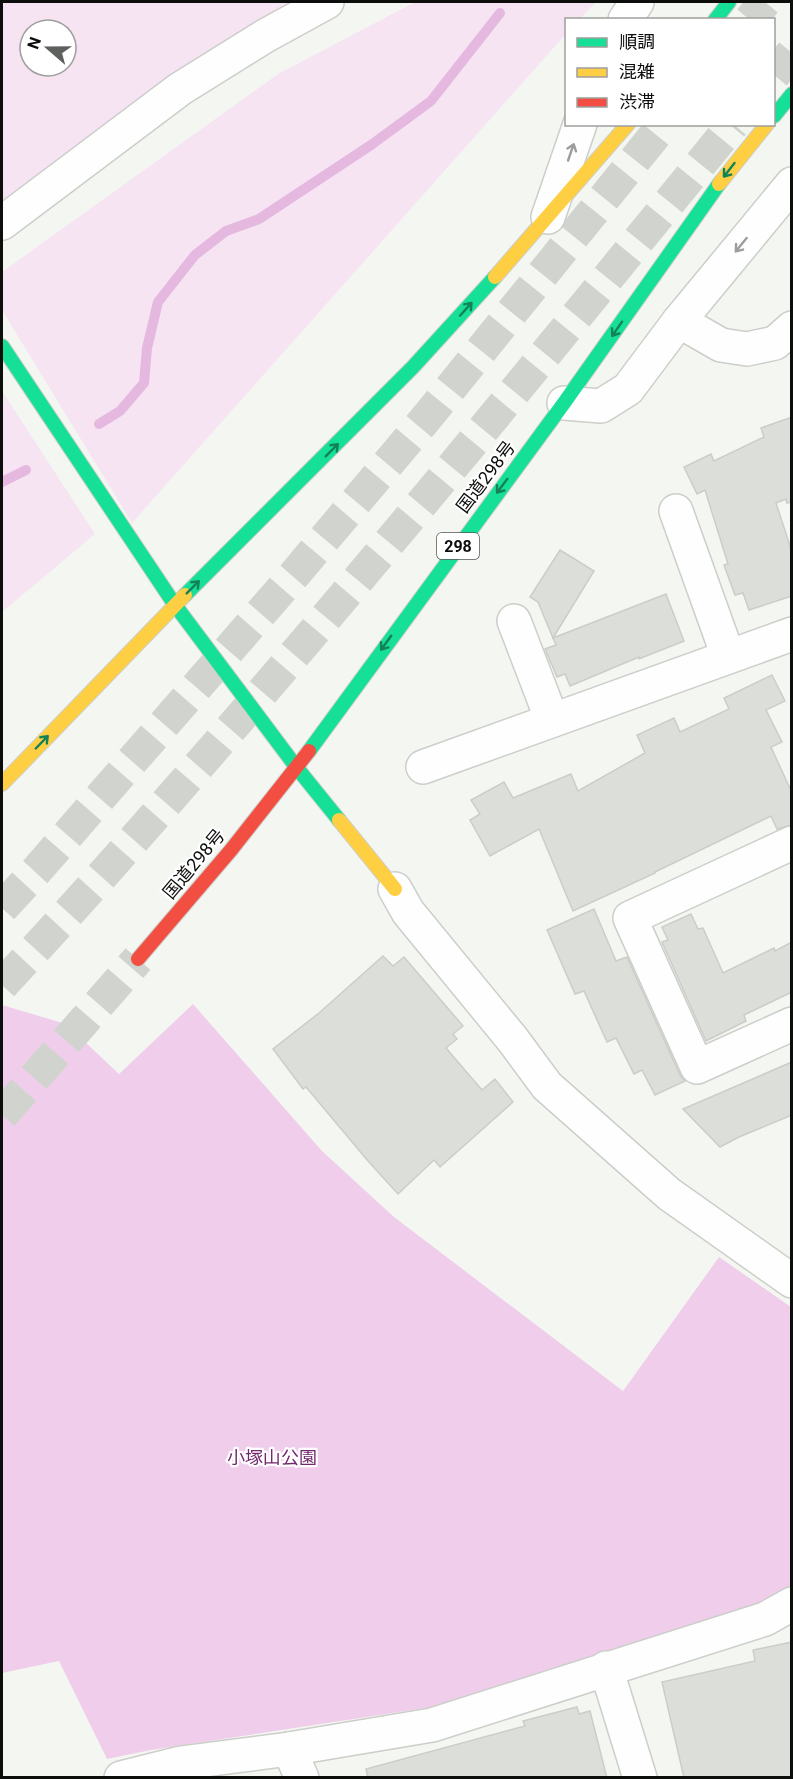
<svg xmlns="http://www.w3.org/2000/svg" width="793" height="1779" font-family="Roboto,'Noto Sans JP',sans-serif">
	<style>
		.green { fill: #f6e4f3; fill-rule: evenodd }
		.forest { fill: #f0ceeb }
		.lines { fill: none; stroke-linecap: round; stroke-linejoin: round }
		.stream { stroke: #e5b9df; stroke-width: 10 }
		.building { fill: #dcdeda; stroke: #cbcdc9; stroke-width: 1.5 }
		.highway-tunnel { stroke: #d1d4ce; stroke-width: 33; stroke-dasharray: 33 16; stroke-linecap: butt }
		.street-casing { stroke: #ccceca; stroke-width: 36 }
		.fast-casing { stroke: #ccceca; stroke-width: 16 }
		.slow-casing { stroke: #ccceca; stroke-width: 16 }
		.jam-casing { stroke: #ccceca; stroke-width: 16 }
		.street { stroke: #fdfefd; stroke-width: 33 }
		.fast { stroke: #16e098; stroke-width: 14 }
		.slow { stroke: #ffcf43; stroke-width: 14 }
		.jam { stroke: #f24e42; stroke-width: 14 }
		.oneway { stroke: #9d9e9c }
		.oneway2 { stroke: #128259 }
		.labels { text-anchor: middle; stroke-width: 4.5; stroke-linejoin: round; paint-order: stroke }
		.shield { fill: #fff; stroke: #555654; stroke-width: 1.5 }
		.shield-label { font-size: 16px; font-weight: bold; fill: #0c0e0b }
		.street-label { font-size: 18px; fill: #0c0e0b; stroke: #fff }
		.park-label { font-size: 18px; fill: #72296d; stroke: #fff }
	</style>
	<rect width="100%" height="100%" fill="#f4f7f1"/>
	<!-- green -->
	<g class="green">
		<path d="M2 2H293C189 58 96 134 2 203ZM30 30H66V66H30Z"/>
		<path d="M415 2H596L580 19 566 20V34L132 523 2 310V272L278 74Z"/>
		<path d="M2 391 95 534 2 612Z"/>
	</g>
	<!-- forest -->
	<path class="forest" d="M193 1004 322 1151 394 1217 623 1391 719 1257 791 1307V1587L758 1603 432 1707 151 1750 107 1759 59 1661 2 1673V1005L66 1024 119 1074Z"/>
	<g class="lines">
		<!-- stream -->
		<g class="stream">
			<path d="M99 424 120 411 144 383 147 348 158 302 195 255 226 231 259 219 371 145 431 101 500 13"/>
			<path d="M2 482 26 470"/>
		</g>
	</g>
	<!-- building -->
	<g class="building">
		<path d="M792 417V502L787 503 786 499 776 503 792 552V596L749 610 743 593 735 595 724 565 728 564 705 490 697 494 684 467 711 454 714 461 764 437 761 428Z"/>
		<path d="M560 550 594 571 553 638 538 602 530 597Z"/>
		<path d="M666 594 684 641 639 659V657L570 686 565 674 557 677 545 649 556 645 553 638Z"/>
		<path d="M772 675 785 701 766 710 782 742 771 747 792 793V825L777 829 771 816 655 872V873L573 911 539 829 490 856 470 820 480 814 471 800 504 782 513 798 571 774 578 791 645 753 637 735 674 718 680 732 729 709 724 698Z"/>
		<path d="M594 909 616 961 627 957 680 1075 685 1081 655 1095 642 1070 634 1074 616 1038 607 1042 584 991 575 994 547 930Z"/>
		<path d="M691 914 698 929 703 928 723 973 774 948 775 951 792 942V992L744 1015 746 1021 706 1041 662 942 668 940 662 927Z"/>
		<path d="M383 956 393 966 404 957 463 1026 453 1034 457 1039 446 1048 482 1090 495 1079 513 1102 440 1167 434 1160 398 1194 368 1161 306 1087 303 1089 273 1049 319 1013Z"/>
		<path d="M792 1062V1115L739 1137 720 1147 683 1109Z"/>
		<path d="M792 1642V1778H684L662 1682 755 1661 753 1650Z"/>
		<path d="M577 1707 579 1714 590 1711 607 1778H368L366 1769 525 1726 523 1721Z"/>
	</g>
	<g class="lines">
		<!-- highway-tunnel -->
		<g class="highway-tunnel">
			<path d="M750 20 765 2"/>
			<path d="M774 75 792 53"/>
			<path d="M2 908 37 870 294 575 428 416 664 124"/>
			<path d="M2 985C77 905 149 823 221 740 396 538 564 332 733 124"/>
			<path d="M2 1115 138 959"/>
		</g>
		<!-- street casing -->
		<g class="street-casing">
			<g id="street">
				<path d="M625 20 637 2"/>
				<path d="M548 217 580 124"/>
				<path d="M2 223 180 89 265 36 327 2"/>
				<path d="M679 321 721 345 747 349 775 343 792 328"/>
				<path d="M564 403 601 406 628 389 679 321 792 184"/>
				<path d="M676 511 728 656"/>
				<path d="M514 621 552 720"/>
				<path d="M423 767 792 634"/>
				<path d="M792 843 630 918 697 1067 792 1024"/>
				<path d="M395 889 408 912 513 1040 547 1086 669 1194 792 1281"/>
				<path d="M606 1668 640 1778"/>
				<path d="M289 1749 302 1778"/>
				<path d="M121 1778 181 1763 289 1749 432 1725 765 1619 792 1604"/>
			</g>
		</g>
		<!-- fast casing -->
		<g class="fast-casing">
			<g id="fast">
				<path d="M715 20 729 2"/>
				<path d="M774 116 792 94"/>
				<path d="M2 346 175 605 297 768 339 820"/>
				<path d="M185 595 413 367 495 277"/>
				<path d="M309 751 564 403 719 184"/>
			</g>
		</g>
		<!-- slow casing -->
		<g class="slow-casing">
			<g id="slow">
				<path d="M719 184 767 124"/>
				<path d="M495 277 628 124"/>
				<path d="M2 784 185 595"/>
				<path d="M339 820 395 889"/>
			</g>
		</g>
		<!-- jam casing -->
		<g class="jam-casing">
			<path id="jam" d="M138 959 231 850 309 751"/>
		</g>
		<!-- street -->
		<use href="#street" class="street"/>
		<!-- fast -->
		<use href="#fast" class="fast"/>
		<!-- slow -->
		<use href="#slow" class="slow"/>
		<!-- jam -->
		<use href="#jam" class="jam"/>
	</g>
	<!-- one-way arrows -->
	<defs><path id="oneway-shaft" d="M-6 0H5M1.5-3L5.5 0L1.5 3" fill="none" stroke-width="1.6" stroke-linecap="round" stroke-linejoin="round" transform="scale(1.5)"/></defs>
	<g class="oneway">
		<use href="#oneway-shaft" transform="translate(571 152) rotate(-71)"/>
		<use href="#oneway-shaft" transform="translate(741 245) rotate(129)"/>
	</g>
	<g class="oneway2">
		<use href="#oneway-shaft" transform="translate(729 170) rotate(128)"/>
		<use href="#oneway-shaft" transform="translate(466 309) rotate(-48)"/>
		<use href="#oneway-shaft" transform="translate(617 329) rotate(125)"/>
		<use href="#oneway-shaft" transform="translate(332 450) rotate(-45)"/>
		<use href="#oneway-shaft" transform="translate(502 486) rotate(127)"/>
		<use href="#oneway-shaft" transform="translate(193 587) rotate(-45)"/>
		<use href="#oneway-shaft" transform="translate(386 643) rotate(126)"/>
		<use href="#oneway-shaft" transform="translate(42 742) rotate(-46)"/>
	</g>
	<g class="labels">
		<!-- shield labels -->
		<rect class="shield" x="437" y="533" width="42" height="26" rx="4.5"/>
		<g class="shield-label">
			<text x="458" y="552">298</text>
		</g>
		<!-- street labels -->
		<g class="street-label">
			<text transform="translate(486 477) rotate(-53)" y="6">国道298号</text>
			<text transform="translate(194 864) rotate(-50)" y="6">国道298号</text>
		</g>
		<!-- park labels -->
		<g class="park-label">
			<text x="272" y="1464">小塚山公園</text>
		</g>
	</g>
	<!-- border -->
	<rect width="793" height="1779" fill="none" stroke="#0c0e0b" stroke-width="6"/>
	<!-- legend -->
	<rect x="565" y="18" width="210" height="108" fill="#ffffff" stroke="#9e9f9d" stroke-width="1.5"/>
	<rect x="577" y="38" width="30" height="9" fill="#16e098" stroke="#9e9f9d" stroke-width="1.5"/>
	<text x="619" y="48" font-size="18" fill="#0c0e0b">順調</text>
	<rect x="577" y="68" width="30" height="9" fill="#ffcf43" stroke="#9e9f9d" stroke-width="1.5"/>
	<text x="619" y="78" font-size="18" fill="#0c0e0b">混雑</text>
	<rect x="577" y="98" width="30" height="9" fill="#f24e42" stroke="#9e9f9d" stroke-width="1.5"/>
	<text x="619" y="108" font-size="18" fill="#0c0e0b">渋滞</text>
	<!-- north arrow -->
	<g transform="translate(48 48) rotate(290)"><circle r="28" fill="#ffffff" stroke="#9e9f9d" stroke-width="1.5"/>
	<path d="M0-4.5L10 22L0 15L-10 22Z" fill="#5d605c"/>
	<text y="-9" font-size="16" font-weight="bold" text-anchor="middle" fill="#0c0e0b">N</text>
	</g>
</svg>
